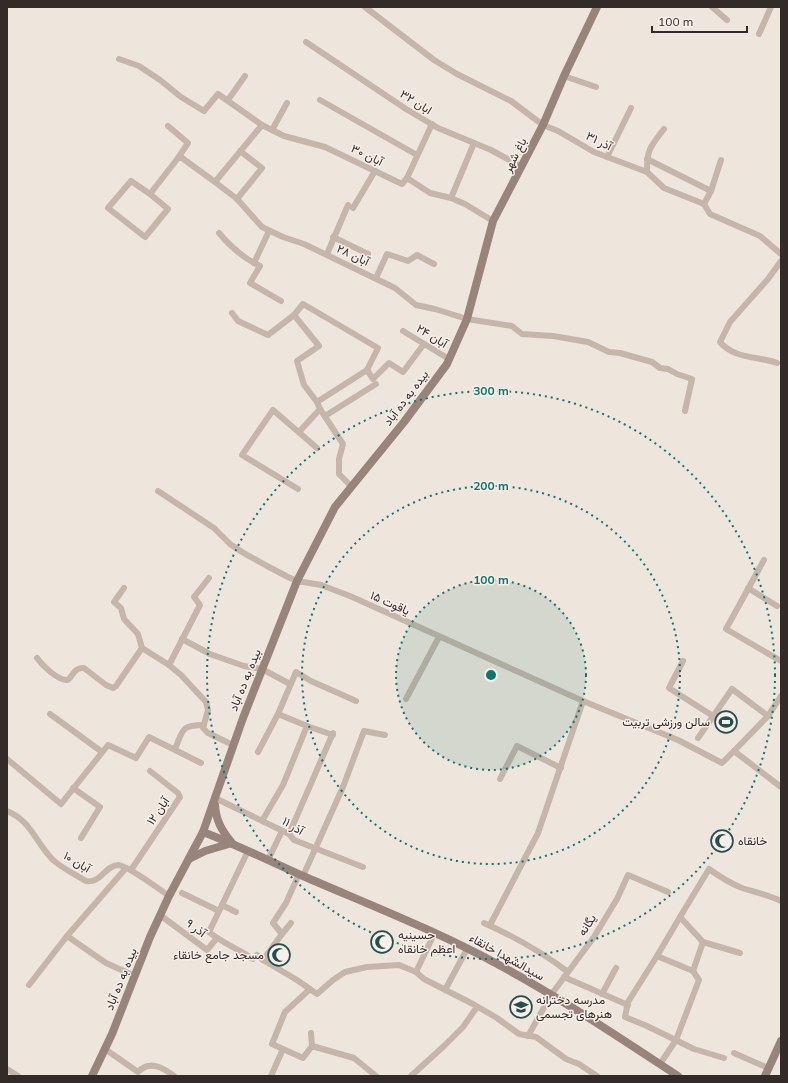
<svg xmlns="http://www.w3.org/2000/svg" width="788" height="1083" font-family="Mulish,Vazirmatn,sans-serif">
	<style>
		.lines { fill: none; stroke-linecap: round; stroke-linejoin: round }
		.minor { stroke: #c5b5aa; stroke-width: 6 }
		.secondary { stroke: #98847b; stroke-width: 8 }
		.ring { fill: none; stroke: #0f766e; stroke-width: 2; stroke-dasharray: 2 4 }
		.labels { text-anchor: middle; stroke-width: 3; stroke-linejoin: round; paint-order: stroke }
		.street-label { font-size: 12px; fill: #332b28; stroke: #f7efe8 }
		.poi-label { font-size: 12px; fill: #332b28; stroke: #f7efe8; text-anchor: start }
		.centre { fill: #0f766e; stroke: #f7efe8; stroke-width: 2 }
		.ring-label { font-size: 12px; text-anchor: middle; font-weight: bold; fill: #0f766e; stroke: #f7efe8; stroke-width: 3; stroke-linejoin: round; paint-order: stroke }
	</style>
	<rect width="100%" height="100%" fill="#eee5dc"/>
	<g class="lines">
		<!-- minor -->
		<g class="minor">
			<path d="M365 7 434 60 457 74 511 101 543 125 558 131 594 152 647 172"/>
			<path d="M712 7 727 20"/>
			<path d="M759 34 771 7"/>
			<path d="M306 42 406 109 438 128 491 150 522 167"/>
			<path d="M119 59 139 66 160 80 181 97 204 111 218 94 262 125 284 136 325 147 402 184 407 178 430 193 451 198 465 204 493 221"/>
			<path d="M564 76 596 87"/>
			<path d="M228 100 245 76"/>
			<path d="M320 100 417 155"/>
			<path d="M168 126 188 143 178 158"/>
			<path d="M664 129C650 147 647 149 647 172L664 188 704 204"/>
			<path d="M272 130 287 103"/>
			<path d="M240 151 262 168 237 199 215 182 262 125"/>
			<path d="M607 157 631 108"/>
			<path d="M647 159 711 191"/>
			<path d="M407 178 432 124"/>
			<path d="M150 194 168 209 145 237 108 208 131 181 150 194 178 158H182L215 182"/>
			<path d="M451 198 474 143"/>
			<path d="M237 199 262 227 283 237 304 244 395 288 416 305 435 309 467 319 512 326 522 334 553 336 588 342 609 352 620 353 652 362 660 368 668 369 677 374 692 379 685 411"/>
			<path d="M704 204 710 214 760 236 781 254"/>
			<path d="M704 204 711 191 721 160"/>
			<path d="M353 208 375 171"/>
			<path d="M269 231 254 263 260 266 250 283 281 301"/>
			<path d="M219 233C229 245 240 255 254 263"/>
			<path d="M333 237 368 254"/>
			<path d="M327 254 348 205"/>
			<path d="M376 278 387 254 408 261 417 255 434 264"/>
			<path d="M232 313 238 321 268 335 294 315 303 304 378 348 367 370"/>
			<path d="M294 315 319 346 297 361 304 385 317 402"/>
			<path d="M403 331 449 359"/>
			<path d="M777 363C758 356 734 359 720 342L730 322 768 279 781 261"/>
			<path d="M320 409 343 444 339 459V474L352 487"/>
			<path d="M325 416 376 384"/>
			<path d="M299 432 320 409 317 402 367 370 373 379 389 363 403 372 424 344"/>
			<path d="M298 489 242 455 273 410 317 448"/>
			<path d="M158 491 214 528 230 544 242 552 267 566 288 577 297 581 321 585 350 596 583 701 678 740 722 763 734 751"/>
			<path d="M764 560 726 629 781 661"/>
			<path d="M124 588 114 602 121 608 124 619 138 634 142 648 169 665 181 675 206 702 208 710 203 728 208 733 233 745"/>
			<path d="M748 588 777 606"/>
			<path d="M182 639 210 654 244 666 262 669 290 684"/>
			<path d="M37 658C42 665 58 681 68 680 73 675 75 667 84 668L106 685 113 688 116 686 142 648"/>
			<path d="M683 661 669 688 713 716"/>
			<path d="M169 665 200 605 194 597 209 578"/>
			<path d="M406 699 439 637"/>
			<path d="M50 714 102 752"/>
			<path d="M278 714 307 726"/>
			<path d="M768 716 734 751 781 787"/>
			<path d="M698 738 732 689 768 716 781 696"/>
			<path d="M175 749C183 730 181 725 204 725"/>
			<path d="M258 752 278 714 296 672 311 681 356 701"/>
			<path d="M7 759 61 804 108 745 136 758 149 737 201 763"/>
			<path d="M500 779 517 746 561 768"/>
			<path d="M73 788 100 807 81 838"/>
			<path d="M215 798 289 834 294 840 363 867"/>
			<path d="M7 811C31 821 35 841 52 859 61 868 75 874 86 881 100 884 105 866 118 865 127 865 159 889 169 896"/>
			<path d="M262 821 283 785 307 726 333 735"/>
			<path d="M289 834 333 733"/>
			<path d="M248 851 209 932C222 943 239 949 253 959L257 955 263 960 282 934 273 923 286 903 299 874"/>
			<path d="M268 860 282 831"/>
			<path d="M131 870 180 797 178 793 150 771"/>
			<path d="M303 876 343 787 364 731 385 735"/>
			<path d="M182 893 219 911"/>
			<path d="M222 905 236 912"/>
			<path d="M160 915 207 950 217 938"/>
			<path d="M484 923C513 936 542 952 568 972"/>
			<path d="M490 925 538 833 583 701"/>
			<path d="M282 934 291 923"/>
			<path d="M67 936 106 963 135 976"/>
			<path d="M740 953 703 942 680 917 709 869C720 877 730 883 742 888 755 892 768 895 781 901"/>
			<path d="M657 956 628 1002 625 1017 647 1026 694 1049 724 1058"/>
			<path d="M263 960 297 980 317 994 333 980 345 972 367 967 399 965 416 972 424 979 473 1004 497 1018 519 1034 536 1037 566 1059 579 1064 597 1076"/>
			<path d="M693 971 703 942"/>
			<path d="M416 972 435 932"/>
			<path d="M564 977 628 1005"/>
			<path d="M29 985 67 936 126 868"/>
			<path d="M310 989 285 1012 272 1044 303 1058 312 1046 354 1058 376 1076"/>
			<path d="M445 990 467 949"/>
			<path d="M602 994 616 968"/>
			<path d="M311 1033 312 1046"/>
			<path d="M528 1036 551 995 594 937 617 899 628 875 668 892"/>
			<path d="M105 1049 138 1072C150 1060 162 1067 174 1076"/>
			<path d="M734 1053 768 1068"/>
			<path d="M660 1064 676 1040 699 980 693 971 657 956 680 917"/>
			<path d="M7 1069 18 1076"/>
			<path d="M271 1076 283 1049"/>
			<path d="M411 1076 444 1046 463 1027 477 1007"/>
		</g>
		<!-- secondary -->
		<g class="secondary">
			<path d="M203 832C237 845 270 861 303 876 370 905 437 931 501 966 562 999 620 1038 678 1076"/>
			<path d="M189 859 205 851 232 843C222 831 216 821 215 805"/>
			<path d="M92 1076 112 1034 150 937 169 896 203 832 243 718 297 581 335 507 404 422 447 364 467 319 493 221 543 125 564 76 597 7"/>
			<path d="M765 1076 781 1041"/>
		</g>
	</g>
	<!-- distance rings -->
	<circle cx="491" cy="675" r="95" fill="#0f766e" fill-opacity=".12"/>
	<g class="ring">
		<circle cx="491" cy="675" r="95"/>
		<circle cx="491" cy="675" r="189"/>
		<circle cx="491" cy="675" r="284"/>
	</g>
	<!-- icons -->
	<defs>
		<g id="stadium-ring" transform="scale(1.15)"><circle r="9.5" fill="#f7efe8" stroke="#234f4f" stroke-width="1.5"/><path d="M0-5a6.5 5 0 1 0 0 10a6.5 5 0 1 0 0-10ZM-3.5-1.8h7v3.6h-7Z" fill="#234f4f"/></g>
		<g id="mosque-ring" transform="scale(1.15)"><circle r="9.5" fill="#f7efe8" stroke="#234f4f" stroke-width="1.5"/><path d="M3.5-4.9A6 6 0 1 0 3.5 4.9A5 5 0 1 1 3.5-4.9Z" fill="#234f4f"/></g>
		<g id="school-ring" transform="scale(1.15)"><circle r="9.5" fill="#f7efe8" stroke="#234f4f" stroke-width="1.5"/><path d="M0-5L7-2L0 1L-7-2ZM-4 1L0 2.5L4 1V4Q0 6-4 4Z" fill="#234f4f"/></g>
	</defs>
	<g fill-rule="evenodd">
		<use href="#stadium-ring" x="726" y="722"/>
		<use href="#mosque-ring" x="722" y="841"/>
		<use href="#mosque-ring" x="382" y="942"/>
		<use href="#mosque-ring" x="279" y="955"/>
		<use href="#school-ring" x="521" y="1007"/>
	</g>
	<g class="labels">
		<!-- street labels -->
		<g class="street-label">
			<text transform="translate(416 102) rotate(32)" y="4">ابان ۳۲</text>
			<text transform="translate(599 141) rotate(27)" y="4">آذر ۳۱</text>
			<text transform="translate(367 155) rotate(26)" y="4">آبان ۳۰</text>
			<text transform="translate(515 155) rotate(-63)" y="4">باغ شهر</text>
			<text transform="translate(353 255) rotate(25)" y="4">آبان ۲۸</text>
			<text transform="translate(432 336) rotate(31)" y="4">آبان ۲۴</text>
			<text transform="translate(406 398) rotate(-53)" y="4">بیده به ده آباد</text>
			<text transform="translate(390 603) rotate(24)" y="4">یاقوت ۱۵</text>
			<text transform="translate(245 680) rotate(-68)" y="4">بیده به ده آباد</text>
			<text transform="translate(158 811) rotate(-56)" y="4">آبان ۱۲</text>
			<text transform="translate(293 826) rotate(31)" y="4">آذر ۱۱</text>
			<text transform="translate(77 862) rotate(31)" y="4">آبان ۱۰</text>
			<text transform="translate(587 925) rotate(-57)" y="4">یگانه</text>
			<text transform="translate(196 928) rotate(37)" y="4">آذر ۹</text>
			<text transform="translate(507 957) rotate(29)" y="4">سیدالشهدا خانقاء</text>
			<text transform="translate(121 979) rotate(-68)" y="4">بیده به ده آباد</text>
		</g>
		<!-- poi labels -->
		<g class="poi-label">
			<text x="710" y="726" text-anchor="end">سالن ورزشی تربیت</text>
			<text x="738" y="845">خانقاه</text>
			<text x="398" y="939">حسینیه<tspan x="398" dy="14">اعظم خانقاه</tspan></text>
			<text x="264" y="959" text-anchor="end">مسجد جامع خانقاء</text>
			<text x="536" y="1004">مدرسه دخترانه<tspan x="536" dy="14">هنرهای تجسمی</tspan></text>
		</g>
	</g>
	<circle cx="491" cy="675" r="6" class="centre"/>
	<g class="ring-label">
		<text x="491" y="395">300 m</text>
		<text x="491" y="490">200 m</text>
		<text x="491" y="584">100 m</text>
	</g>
	<!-- border -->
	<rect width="788" height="1083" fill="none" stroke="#332b28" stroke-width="16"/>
	<!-- scale -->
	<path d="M652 26v6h95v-6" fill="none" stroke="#332b28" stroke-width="2"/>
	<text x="658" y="26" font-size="12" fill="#332b28" stroke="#f7efe8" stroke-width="3" paint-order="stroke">100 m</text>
</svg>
